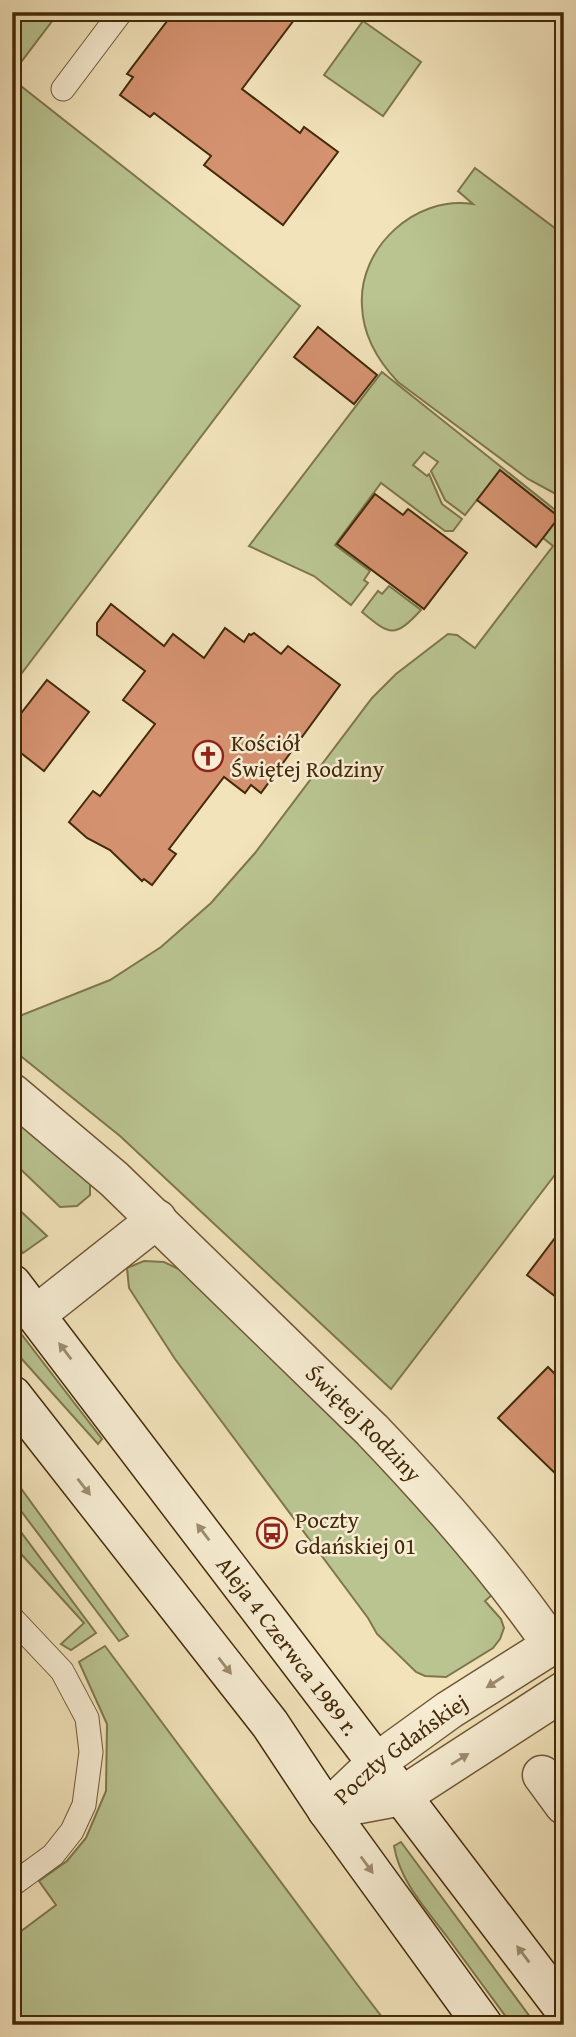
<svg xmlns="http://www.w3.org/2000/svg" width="576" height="2037" font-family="'Gentium Book Plus',serif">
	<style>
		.green { fill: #b9c491; stroke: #7e774d; stroke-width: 2 }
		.building { fill: #d59270; stroke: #442a09; stroke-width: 2 }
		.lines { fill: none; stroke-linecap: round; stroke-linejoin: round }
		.service-casing { stroke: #705836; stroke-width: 25 }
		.minor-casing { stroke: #705836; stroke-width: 41 }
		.secondary-casing { stroke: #442a09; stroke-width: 41 }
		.service { stroke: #f7edd3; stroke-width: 23 }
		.minor { stroke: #f7edd3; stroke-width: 38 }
		.secondary { stroke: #f7edd3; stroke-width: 38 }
		.oneway { fill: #9e8c6e }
		.labels { text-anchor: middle; stroke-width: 5; stroke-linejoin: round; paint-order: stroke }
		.poi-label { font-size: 23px; fill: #442a09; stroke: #f7edd3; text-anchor: start }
		.street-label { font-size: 23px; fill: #442a09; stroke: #f7edd3 }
	</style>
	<rect width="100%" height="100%" fill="#f2e3bb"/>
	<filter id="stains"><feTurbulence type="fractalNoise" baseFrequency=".00286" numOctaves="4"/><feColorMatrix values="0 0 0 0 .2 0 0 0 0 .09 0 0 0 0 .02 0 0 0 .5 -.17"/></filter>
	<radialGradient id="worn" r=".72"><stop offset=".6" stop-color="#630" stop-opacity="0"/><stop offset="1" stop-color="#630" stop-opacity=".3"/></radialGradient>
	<!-- green -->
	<g class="green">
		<path d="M12 12H59L12 74Z"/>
		<path d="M363 21 421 62 383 116 324 75Z"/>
		<path d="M12 79 300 306 12 686Z"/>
		<path d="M475 168 564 235V496L554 493 528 479 398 382C378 361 363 337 362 306 358 248 415 195 473 204L458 191Z"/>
		<path d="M382 372 564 517V1163L391 1389 120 1136 12 1049V1019L110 980 161 947 211 903 255 853 372 698 396 674 448 634 457 635 475 648 553 546 543 538 559 517 500 471 465 515 445 500 431 471 438 462 424 452 413 465 427 476 429 474 442 504 462 519 453 531H445L381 483 335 545 370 571 364 580 368 583 351 605 314 576 249 546Z"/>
		<path d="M389 586 421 610C394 639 390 635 362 612L378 591 382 594Z"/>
		<path d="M12 1115 90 1182V1195L77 1206 60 1207 12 1161Z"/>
		<path d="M12 1203 47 1236 23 1253 12 1240Z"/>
		<path d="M144 1261 164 1262 187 1273 352 1430 494 1593 485 1601 501 1619 504 1628 500 1639 493 1648 446 1677 425 1676 416 1672 377 1634 368 1618 175 1359 129 1288 127 1268Z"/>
		<path d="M12 1322 102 1439 98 1444 12 1348Z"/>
		<path d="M12 1476 128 1636 119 1641 12 1499Z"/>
		<path d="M12 1520 96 1633 71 1650 61 1644 84 1623 12 1544Z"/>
		<path d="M105 1646 359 1987 388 2025H12V1938L56 1905 39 1881 67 1861 86 1838 106 1791 107 1724 79 1662Z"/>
		<path d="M401 1842 536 2025H512C491 1996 469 1967 448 1938 427 1910 400 1882 394 1846Z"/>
	</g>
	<!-- building -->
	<g class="building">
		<path d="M174 12H300L242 89 300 133 304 127 338 152 283 225 204 165 211 156 154 113 150 117 120 95 133 77 127 74Z"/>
		<path d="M318 327 377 375 354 404 294 357Z"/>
		<path d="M500 470 559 517 536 547 477 500Z"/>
		<path d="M375 494 403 515 408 509 467 553 424 609 337 544Z"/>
		<path d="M111 604 164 646 173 634 204 658 225 628 244 642 249 634 251 635 254 633 281 654 288 646 340 685 261 793 251 785 245 793 224 777 169 849 176 854 152 885 144 879 142 881 110 850 87 838 69 822 93 791 100 796 155 724 123 700 145 671 97 635V623Z"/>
		<path d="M47 680 89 712 44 771 12 746V725Z"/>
		<path d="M564 1226V1303L527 1275Z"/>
		<path d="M548 1367 564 1383V1482L498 1418Z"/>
	</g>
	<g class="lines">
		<!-- service casing -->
		<g class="service-casing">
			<g id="service">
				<path d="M63 89 121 12"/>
				<path d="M12 1618 62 1671 87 1718 91 1752 84 1805 72 1831 53 1855 12 1885"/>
			</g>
		</g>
		<!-- minor casing -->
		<g class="minor-casing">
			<g id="minor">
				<path id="s1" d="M12 1093 114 1179 372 1430C437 1498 499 1568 552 1645"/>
				<path d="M37 1314 157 1219"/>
				<path d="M542 1775 564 1805"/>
				<path id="s2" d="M327 1810 377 1762 449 1710 552 1645 564 1641"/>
				<path d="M327 1810 402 1796 564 1691"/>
			</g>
		</g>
		<!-- secondary casing -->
		<g class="secondary-casing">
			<g id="secondary">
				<path id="s3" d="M12 1284 564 2009"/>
				<path d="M12 1395 270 1724 327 1810 483 2025"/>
			</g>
		</g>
		<!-- service -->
		<use href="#service" class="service"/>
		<!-- minor -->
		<use href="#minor" class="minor"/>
		<!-- secondary -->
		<use href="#secondary" class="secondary"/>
	</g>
	<!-- one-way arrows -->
	<defs><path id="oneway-solid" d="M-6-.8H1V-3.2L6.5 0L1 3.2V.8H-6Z" transform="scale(1.75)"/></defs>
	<g class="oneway">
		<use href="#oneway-solid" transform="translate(65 1351) rotate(-127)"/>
		<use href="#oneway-solid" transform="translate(84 1487) rotate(52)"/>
		<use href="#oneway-solid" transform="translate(203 1532) rotate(-127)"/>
		<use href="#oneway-solid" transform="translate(225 1666) rotate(52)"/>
		<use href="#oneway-solid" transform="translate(495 1682) rotate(147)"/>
		<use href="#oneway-solid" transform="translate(460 1759) rotate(-32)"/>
		<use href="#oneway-solid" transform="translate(367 1865) rotate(54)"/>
		<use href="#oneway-solid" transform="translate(523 1954) rotate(-127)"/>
	</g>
	<!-- icons -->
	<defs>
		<g id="church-ring" transform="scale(1.575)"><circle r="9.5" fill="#f7edd3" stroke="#8f2418" stroke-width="1.5"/><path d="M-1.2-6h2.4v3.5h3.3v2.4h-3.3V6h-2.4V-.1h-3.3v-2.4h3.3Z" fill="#8f2418"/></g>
		<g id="bus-ring" transform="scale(1.575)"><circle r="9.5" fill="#f7edd3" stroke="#8f2418" stroke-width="1.5"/><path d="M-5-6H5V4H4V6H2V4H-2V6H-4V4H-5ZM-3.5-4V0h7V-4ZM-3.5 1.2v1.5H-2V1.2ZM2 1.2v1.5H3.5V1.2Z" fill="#8f2418"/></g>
	</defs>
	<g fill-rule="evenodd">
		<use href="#church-ring" x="208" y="756"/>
		<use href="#bus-ring" x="272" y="1533"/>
	</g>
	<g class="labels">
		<!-- poi labels -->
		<g class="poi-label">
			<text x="231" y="751">Kościół<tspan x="231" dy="26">Świętej Rodziny</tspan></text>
			<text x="295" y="1528">Poczty<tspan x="295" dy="26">Gdańskiej 01</tspan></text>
		</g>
		<!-- street labels -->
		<g class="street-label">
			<text dy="8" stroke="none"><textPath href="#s1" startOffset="483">Świętej Rodziny</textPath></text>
			<text dy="8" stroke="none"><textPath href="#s3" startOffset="455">Aleja 4 Czerwca 1989 r.</textPath></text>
			<text dy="8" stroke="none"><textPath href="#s2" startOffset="96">Poczty Gdańskiej</textPath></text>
		</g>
	</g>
	<!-- margin -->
	<rect width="576" height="2037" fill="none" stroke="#f2e3bb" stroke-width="42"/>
	<rect x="14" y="14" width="548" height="2009" fill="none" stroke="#442a09" stroke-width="3.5"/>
	<rect x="21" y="21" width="534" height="1995" fill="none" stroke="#442a09" stroke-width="2"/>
	<rect width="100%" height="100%" filter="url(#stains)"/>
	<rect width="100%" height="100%" fill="url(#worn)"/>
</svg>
